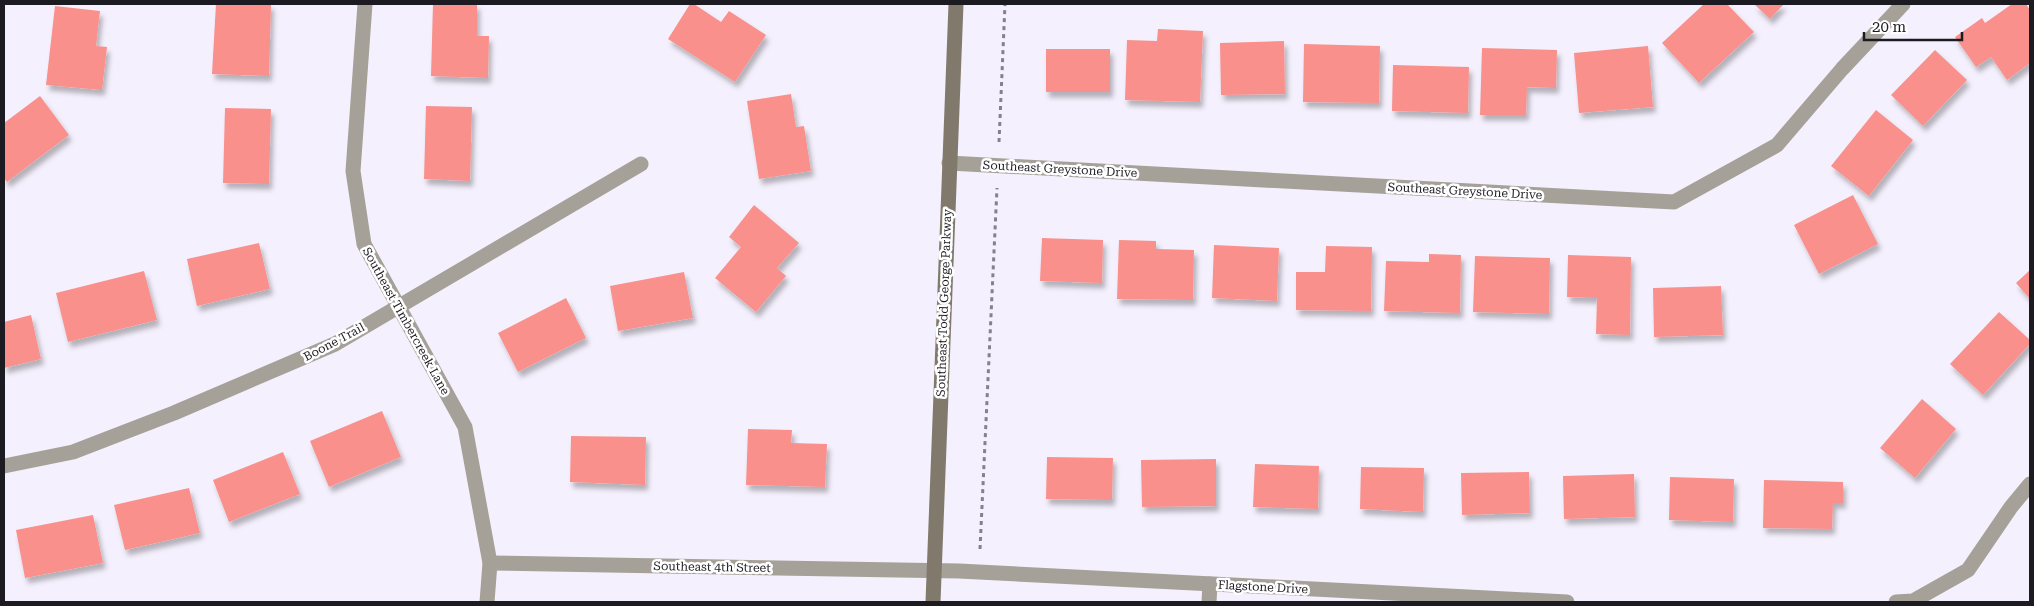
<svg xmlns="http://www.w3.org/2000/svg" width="2034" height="606" font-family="'Roboto Serif',serif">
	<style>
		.building { fill: #f9908c; filter: url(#shadow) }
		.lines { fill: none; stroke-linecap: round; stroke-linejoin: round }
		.path { stroke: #84818b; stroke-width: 3; stroke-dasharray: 4 4; stroke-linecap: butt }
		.street { stroke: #a5a098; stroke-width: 15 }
		.secondary { stroke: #80796c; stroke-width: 15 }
		.labels { text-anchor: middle; stroke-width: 5; stroke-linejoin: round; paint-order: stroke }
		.street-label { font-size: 12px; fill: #1d1b22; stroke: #fff }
	</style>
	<defs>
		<filter id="shadow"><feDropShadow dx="3" dy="5.5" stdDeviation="2.5" flood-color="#0004"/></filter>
	</defs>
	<rect width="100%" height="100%" fill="#f4f0fd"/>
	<!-- building -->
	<g class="building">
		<path d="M216 4H271L269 76 212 74Z"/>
		<path d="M433 4H477V36H489L488 78 431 76Z"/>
		<path d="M690 4H694L721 22 729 11 766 35 735 82 668 39Z"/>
		<path d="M1704 4H1727L1754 32 1699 83 1662 43Z"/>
		<path d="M1754 4H1784L1770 19Z"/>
		<path d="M2012 4H2026L2030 10V63L2007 80 1991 57 1976 67 1955 37 1982 18 1985 23Z"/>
		<path d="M55 6 100 11 96 46 107 47 102 90 46 85Z"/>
		<path d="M1158 29 1203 31 1200 102 1125 100 1127 40 1157 41Z"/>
		<path d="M1284 41 1285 94 1221 95 1220 43Z"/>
		<path d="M1304 44 1380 46 1379 103 1303 102Z"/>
		<path d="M1648 46 1653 107 1579 113 1574 53Z"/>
		<path d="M1482 48 1557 50 1556 88 1527 87 1526 115H1480Z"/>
		<rect x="1046" y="49" width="64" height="43"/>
		<path d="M1935 50 1967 80 1923 126 1891 95Z"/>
		<path d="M1393 65 1469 67 1468 113 1392 111Z"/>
		<path d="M791 94 796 127 804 126 811 171 759 179 747 101Z"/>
		<path d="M40 96 69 135 7 182 4 178V123Z"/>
		<path d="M426 106 472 107 470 181 424 179Z"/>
		<path d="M225 108 271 109 269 184 223 183Z"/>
		<path d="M1876 110 1913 140 1869 196 1831 166Z"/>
		<path d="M1853 195 1878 244 1819 274 1794 225Z"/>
		<path d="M754 205 799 243 777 268 786 276 756 312 715 278 741 247 729 237Z"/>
		<path d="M1042 238 1103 240 1102 283 1040 281Z"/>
		<path d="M1119 240 1156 241V249L1194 250 1193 300 1117 299Z"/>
		<path d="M259 243 270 289 197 306 187 259Z"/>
		<path d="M1214 245 1279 248 1277 301 1212 298Z"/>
		<path d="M1326 246 1372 247 1371 311 1296 310V272H1325Z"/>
		<path d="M1429 254 1461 255 1460 313 1384 311 1386 261 1429 262Z"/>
		<path d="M1568 255 1631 257 1630 335 1596 334 1597 298 1567 297Z"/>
		<path d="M1475 256 1550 258 1549 314 1473 312Z"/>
		<path d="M2030 270V299L2016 283Z"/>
		<path d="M144 271 157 320 68 342 56 293Z"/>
		<path d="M684 272 693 318 618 331 610 286Z"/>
		<path d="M1721 286 1723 335 1654 337 1653 288Z"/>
		<path d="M566 298 586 338 518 372 498 333Z"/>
		<path d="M1999 312 2030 340V344L1983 395 1950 364Z"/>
		<path d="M31 315 41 359 4 368V322Z"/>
		<path d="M1922 399 1956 429 1915 478 1880 448Z"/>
		<path d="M382 411 401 457 329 487 310 441Z"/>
		<path d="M748 429 792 430 791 443 827 444 825 487 746 485Z"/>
		<path d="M571 436 646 437 645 485 570 482Z"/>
		<path d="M283 452 300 494 229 522 213 480Z"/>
		<path d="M1047 457 1113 458 1112 500 1046 499Z"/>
		<path d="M1216 459V506L1142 507 1141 460Z"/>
		<path d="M1255 464 1319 466 1318 509 1253 507Z"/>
		<path d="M1361 467 1424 468 1423 512 1360 509Z"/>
		<path d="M1529 472 1530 513 1462 515 1461 473Z"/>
		<path d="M1634 474 1635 517 1564 519 1563 476Z"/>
		<path d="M1670 477 1734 479 1733 522 1669 520Z"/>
		<path d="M1764 480 1843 482V503H1833L1832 529 1763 528Z"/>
		<path d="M189 488 200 533 125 550 114 505Z"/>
		<path d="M93 515 103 563 25 578 16 530Z"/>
	</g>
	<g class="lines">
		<!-- path -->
		<g class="path">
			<path d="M999 142 1005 4"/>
			<path d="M980 549 997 188"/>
		</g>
		<!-- street -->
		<g class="street">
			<path d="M365 4 353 171 364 244 465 427 490 563 487 602"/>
			<path d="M949 163 1674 202 1777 145 1842 69 1903 4"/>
			<path d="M4 466 73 452 174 413 335 344 641 164"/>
			<path d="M490 563 959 571 1567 602"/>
			<path d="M1209 602 1210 584"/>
			<path d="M1896 602 1913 601 1968 570 2011 507 2030 484"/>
		</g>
		<!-- secondary -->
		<path class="secondary" d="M933 602 956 4"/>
	</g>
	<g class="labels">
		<!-- street labels -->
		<g class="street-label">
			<text transform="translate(1060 169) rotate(3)" y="4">Southeast Greystone Drive</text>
			<text transform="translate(1465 191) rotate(3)" y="4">Southeast Greystone Drive</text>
			<text transform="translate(944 303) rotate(-88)" y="4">Southeast Todd George Parkway</text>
			<text transform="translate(406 321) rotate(61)" y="4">Southeast Timbercreek Lane</text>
			<text transform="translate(334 342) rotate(-28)" y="4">Boone Trail</text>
			<text transform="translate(712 567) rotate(1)" y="4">Southeast 4th Street</text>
			<text transform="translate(1263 587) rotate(3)" y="4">Flagstone Drive</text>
		</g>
	</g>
	<!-- border -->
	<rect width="2034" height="606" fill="none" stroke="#1d1b22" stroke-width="10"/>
	<!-- scale -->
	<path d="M1864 32v8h98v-8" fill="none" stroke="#1d1b22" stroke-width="2.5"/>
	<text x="1872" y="32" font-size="15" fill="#1d1b22" stroke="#ffffff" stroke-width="4" paint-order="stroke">20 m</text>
</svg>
